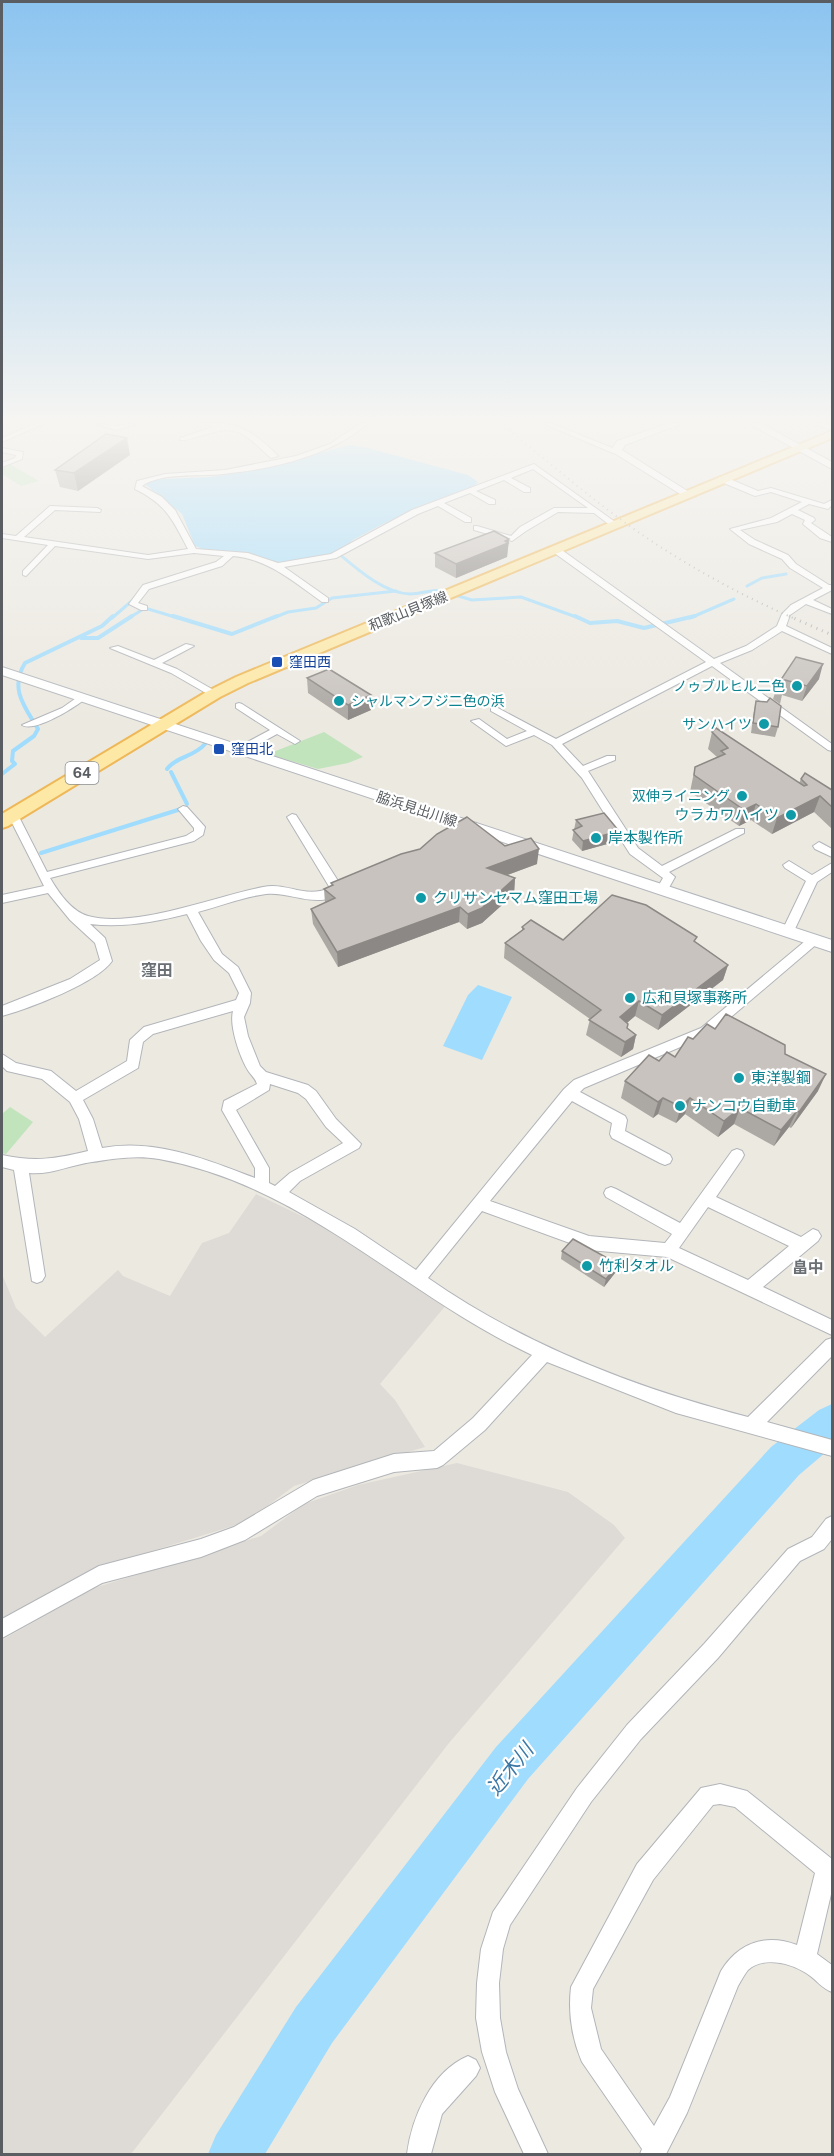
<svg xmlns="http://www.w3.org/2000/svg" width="834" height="2156" font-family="'Public Sans','Noto Sans JP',sans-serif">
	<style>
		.industrial { fill: #dedbd6 }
		.green { fill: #c1e4bd }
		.water { fill: #a0dcfd }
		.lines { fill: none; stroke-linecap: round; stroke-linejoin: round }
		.stream-far1 { stroke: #a0dcfd; stroke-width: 3 }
		.stream { stroke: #a0dcfd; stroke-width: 4 }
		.river { fill: #a0dcfd; fill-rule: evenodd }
		.street-casing { stroke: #b2b5b9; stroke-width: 2 }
		.secondary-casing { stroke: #b3b7bc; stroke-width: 2 }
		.primary-casing { stroke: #eeb858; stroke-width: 4 }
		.street { fill: #fff; fill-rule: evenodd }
		.secondary { fill: #fff; fill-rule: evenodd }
		.primary { fill: #fde8a5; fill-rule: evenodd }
		.rail-far1 { stroke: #b0b1b2; stroke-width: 2; stroke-dasharray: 1 4.5; stroke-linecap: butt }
		.rail { stroke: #b0b1b2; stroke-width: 3; stroke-dasharray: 1 5; stroke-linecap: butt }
		.wall { fill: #aca8a3 }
		.shaded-wall { fill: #8c8885 }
		.building { fill: #c8c3be; stroke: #8c8885; stroke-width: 1.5 }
		.transit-dot { fill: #1a4fb4; stroke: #fff; stroke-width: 2 }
		.culture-dot { fill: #0f9aa8; stroke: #fff; stroke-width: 2 }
		.labels { text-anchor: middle; stroke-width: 4.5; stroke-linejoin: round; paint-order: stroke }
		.far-street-label { font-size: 14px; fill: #5a5e62; stroke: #fff }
		.far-transit-label { font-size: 14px; fill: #164399; stroke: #fff; text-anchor: start }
		.far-culture-label { font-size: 14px; fill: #0d838f; stroke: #fff; text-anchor: end }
		.shield { fill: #fff; stroke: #8c8e91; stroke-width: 1.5 }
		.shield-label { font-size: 14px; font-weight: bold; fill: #5a5e62 }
		.culture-label { font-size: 15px; fill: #0d838f; stroke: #fff; text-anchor: start }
		.neighbourhood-label { font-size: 16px; font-weight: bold; fill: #6b7074; stroke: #fff }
		.near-water-label { font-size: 20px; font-style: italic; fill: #3c78a6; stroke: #fff }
	</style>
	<rect width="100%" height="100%" fill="#ece9e1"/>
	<!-- industrial -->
	<g class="industrial">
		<path d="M256 1194 333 1231 447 1304 380 1384 395 1400 425 1447 294 1486 246 1522 97 1568 2 1621V1274L16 1308 45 1337 118 1270 123 1276 170 1296 202 1243 229 1233Z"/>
		<path d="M457 1463 568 1492 614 1525 625 1538 449 1743 131 2154H2V1640L94 1588 261 1536 304 1504 358 1485Z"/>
	</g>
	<!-- green -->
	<g class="green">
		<path d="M10 464 39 481 21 486 2 474V467Z"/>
		<path d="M324 732 363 757 348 763 318 769 268 754Z"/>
		<path d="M10 1107 33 1122 6 1154 2 1153V1114Z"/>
	</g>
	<!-- water -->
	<g class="water">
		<path d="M350 445 368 448 468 475 478 482 472 489 432 502 381 525 353 540 338 553 275 564 248 553 203 549 195 546 182 514 145 484 148 481C172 477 195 479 218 476 263 469 306 456 350 445Z"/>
		<path d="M478 985 512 997 482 1060 443 1046 468 995Z"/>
	</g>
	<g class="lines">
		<!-- stream-far1 -->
		<g class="stream-far1">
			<path d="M338 553C357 569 384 593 410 594 423 594 434 588 447 591"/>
			<path d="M747 586 762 578 786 574"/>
			<path d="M455 595 472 600 521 597 579 618"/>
			<path d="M112 618 134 599"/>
			<path d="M129 618 145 608 178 618"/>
			<path d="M273 618 288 612 316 608 332 598 396 591"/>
			<path d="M690 618 734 599"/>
		</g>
		<!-- stream -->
		<g class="stream">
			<path d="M173 616 232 634 277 616"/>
			<path d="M575 616 590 623 617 621 644 628 695 616"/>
			<path d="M81 638H98L132 616"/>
			<path d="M167 769C177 756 194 757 205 744"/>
			<path d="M171 772 187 804"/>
			<path d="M2 774 15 764 12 761 13 751 34 736 38 729C25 707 9 689 25 663L102 626 113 616"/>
			<path d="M41 853 181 809"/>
		</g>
		<!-- river -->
		<path class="river" d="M832 1404V1447L799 1475 528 1779 332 2043 265 2154H208L216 2135 296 2007 496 1747 771 1447 819 1410Z"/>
		<!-- street casing -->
		<g class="street-casing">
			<g id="street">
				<path d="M37 423H45L2 442V438Z"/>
				<path d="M93 423 116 426 139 423 116 430Z"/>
				<path d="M203 423C235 420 256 433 278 456L271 458C247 437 240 423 207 434 198 436 188 441 180 440V438L213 427Z"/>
				<path d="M361 423H368C331 456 272 469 223 474 199 477 162 472 142 486L162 497 175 510 196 549 248 553 278 563 331 554 412 510 534 464 618 524 611 526 594 513 558 512 526 531 512 541 474 530V526H477L511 536 520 527 554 508H588L533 469 511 478 530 488V492H524L504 480 476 491 495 500V504H489L470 493 444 503 471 518V522H465L438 506 418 514 336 558 284 567 328 598V602H322C294 582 268 559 233 556L222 566 149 589 138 603 147 606V610H141L129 604 143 585 216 562 224 556 194 553 148 559 55 546 26 576 23 575V571L48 545 2 538V534L16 536 50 506 97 508 101 510 100 512 55 510 24 537 148 555 188 549C172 519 167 505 135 489L137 481 165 474 225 470 296 456 330 444Z"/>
				<path d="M542 423H550L620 451 613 453Z"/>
				<path d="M812 423H821L832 426V430Z"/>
				<path d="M2 448 23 452 22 459 2 467V463L15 458 16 455 2 452Z"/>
				<path d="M719 477H725L758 491 771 488 824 504 832 500V505L828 509 809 504 798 510 814 518 815 520 811 523 832 537V542L820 538 803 524 805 520 792 514 777 522 740 530 755 540 788 555 796 564 829 585H832V590L813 600 832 609V614L806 604 790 615 786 626 832 648V654L782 631 752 650 720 663 832 744V751L828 750 712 666 562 744 583 766 607 756H615V760L588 771 638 848 662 866 736 829H744V833L669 872 675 877 666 893 662 894 656 890 663 878 630 854 582 778 552 745 534 735 506 746 471 721 479 719 507 739 527 731 491 711V707L494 706 556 739 706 662 553 552V548H559L714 659 746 646 777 626 782 614 791 605 823 588 790 568 782 559 749 544 730 529 771 518 802 502 771 492 755 496 719 481Z"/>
				<path d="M186 644 194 646 162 663 177 669 217 692V696H211L171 673 110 648 118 646 154 660Z"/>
				<path d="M82 694 87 697 85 699C74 708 34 733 22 725L62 708Z"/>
				<path d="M239 703 242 704 300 741 295 744 277 734 244 752H236V748L270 730 236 708V704Z"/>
				<path d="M183 806 187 807 205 827 203 835 194 841 50 878C59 893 71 911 88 916 134 929 216 896 263 887 288 882 304 899 330 888L287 817 292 814 296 815 340 884 344 885 346 888C323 913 292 891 266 894 243 897 220 906 198 912L222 954 238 967 251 993 250 1003 244 1017 248 1036 260 1066 266 1072 308 1085 316 1091 336 1119 361 1144 359 1148 300 1181 289 1192 355 1229 416 1270 564 1089 574 1080 701 1028 810 937H818L820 940 818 943 711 1034 584 1088 580 1092 625 1116 627 1120 625 1131 670 1155 672 1159 670 1163 665 1165 660 1163 612 1138 610 1134 612 1123 572 1101 490 1201 589 1236 665 1243 672 1234 606 1197 604 1193 606 1189 611 1187 616 1189 680 1223 732 1151 737 1149 742 1151 744 1155 742 1159 716 1197 801 1237 813 1229 818 1231 821 1236 818 1241 763 1287 832 1320V1335L667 1257 589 1250 482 1211 428 1278C524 1345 635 1388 748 1417L826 1340 832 1338V1356L767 1422 832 1440V1456L676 1413 547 1362 485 1430 443 1465 437 1468 394 1472 317 1496 245 1540 201 1557 102 1583 2 1638V1619L99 1566 201 1539 234 1527 313 1480 394 1454 434 1451 473 1418 532 1355C403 1295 304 1185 159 1159 135 1155 114 1159 92 1162 70 1165 51 1175 29 1173L45 1276 42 1281 37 1283 32 1281 14 1170 2 1167V1155C35 1162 55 1159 88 1151L79 1119 70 1102 42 1079 7 1071 2 1066V1054L16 1063 51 1071 76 1091 127 1061 130 1040 144 1027 236 1000 239 993 229 973 214 960 201 941 187 914C155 922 123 928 90 924L105 938 112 961C97 983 28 1009 2 1016V1006L70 979 100 960 95 943 70 920 48 893 2 903V895L44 886 8 815 9 813H17L47 872 186 836 194 831V828L178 809ZM233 1011C229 1026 240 1058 249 1072 252 1076 255 1078 257 1084L224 1101 222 1110 255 1168V1178C206 1159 154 1138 102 1148L93 1119 83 1100 138 1068 143 1042 153 1034ZM270 1084 298 1093 306 1099 326 1127 343 1143 290 1173 275 1186 269 1183V1168L236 1110 269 1090ZM708 1207 789 1246 748 1280 679 1248Z"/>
				<path d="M819 842 832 849V857L815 849 813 846Z"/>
				<path d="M789 861 812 875 832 863V872L817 882 794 931 788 935 782 931 806 881 785 868 783 865Z"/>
				<path d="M832 1516V1539L824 1549 800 1561 718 1658 641 1739 591 1802 510 1925 503 1949 499 1983 500 2018 506 2052 518 2089 548 2154H524L495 2092 482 2052 476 2018 477 1983 481 1949 493 1912 577 1788 627 1725 704 1644 788 1549 812 1537 826 1519Z"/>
				<path d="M720 1784 747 1791 832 1859V1890L817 1954 832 1965V1992C822 1989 816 1979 806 1973 791 1963 763 1956 748 1970 744 1975 741 1981 738 1986L687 2113 666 2154H640L642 2149 582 2062C572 2039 568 2012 571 1987L637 1864 701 1788ZM720 1804 735 1807 815 1873 797 1945C766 1933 738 1943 721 1971L670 2097 654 2126 601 2049 591 2008 593 1989 653 1880 713 1805Z"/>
				<path d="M468 2056 476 2060 480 2068 476 2076 442 2114 431 2154H407C412 2117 431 2072 468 2056Z"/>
			</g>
		</g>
		<!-- secondary casing -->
		<g class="secondary-casing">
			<g id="secondary">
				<path d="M670 423H683L625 445 622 450 689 492 690 494 685 497 611 451 617 441Z"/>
				<path d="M748 423H760L832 462V469Z"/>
				<path d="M2 667 832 940V952L2 675Z"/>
			</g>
		</g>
		<!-- primary casing -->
		<g class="primary-casing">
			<path id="primary" d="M832 431V438L248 683 220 697 8 826 2 828V814L208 691 236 677Z"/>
		</g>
		<!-- street -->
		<use href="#street" class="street"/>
		<!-- secondary -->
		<use href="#secondary" class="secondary"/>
		<!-- primary -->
		<use href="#primary" class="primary"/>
		<!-- rail-far1 -->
		<path class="rail-far1" d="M500 423C548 461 594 502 644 536 691 568 741 595 793 618"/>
		<!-- rail -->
		<path class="rail" d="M789 616 832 635"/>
	</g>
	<!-- wall -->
	<g class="wall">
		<path d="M130 455 78 491 60 487 55 470Z"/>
		<path d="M509 539 507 557 456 578 435 567V553Z"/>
		<path d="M796 657 819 679 802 701 782 695 780 704 773 699 778 684Z"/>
		<path d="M307 678 371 695V710L348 720 308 693Z"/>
		<path d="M756 701 778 727 775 737 751 733 754 711Z"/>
		<path d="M712 732 799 783 801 779 832 790V829L814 812 772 834 751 820 739 826 690 792 695 767 717 757 708 749Z"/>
		<path d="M576 820 619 831 618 841 582 851 572 840Z"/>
		<path d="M505 846 537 864 507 875 515 878 514 894 482 923 467 929 459 922 338 967 313 924 311 909 325 903 324 889 332 885 331 883 420 849Z"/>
		<path d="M522 927 563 940 696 942 728 965 723 980 658 1030 635 1016 627 1023V1028L636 1035 633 1049 621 1057 586 1035 590 1019 504 958 505 943 522 930Z"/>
		<path d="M715 1029 785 1054 818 1091 791 1128 789 1127 774 1146 734 1124 718 1137 685 1114 676 1123 658 1114 653 1118 621 1098 625 1081 659 1061 675 1057 693 1039Z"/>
		<path d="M562 1251 615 1273 604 1287 561 1259Z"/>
	</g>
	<!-- shaded-wall -->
	<g class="shaded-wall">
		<path d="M127 438 130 455 78 491 74 473Z"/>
		<path d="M509 539 507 557 456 578V564Z"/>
		<path d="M823 664 819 679 802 701 807 686Z"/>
		<path d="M371 695V710L348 720V705Z"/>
		<path d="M820 796 814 812 772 834 777 818Z"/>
		<path d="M756 804 751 820 739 826 744 810Z"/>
		<path d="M619 831 618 841 582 851 583 841Z"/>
		<path d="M539 849 537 864 486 883 487 868Z"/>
		<path d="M515 878 514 894 482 923 467 929 468 914Z"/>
		<path d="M460 907 459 922 338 967 337 952Z"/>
		<path d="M728 965 723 980 658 1030 662 1015Z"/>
		<path d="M639 1001 635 1016 616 1032 620 1017Z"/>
		<path d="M636 1035 633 1049 621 1057 625 1042Z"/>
		<path d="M826 1074 818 1091 791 1128 799 1112Z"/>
		<path d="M663 1098 658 1114 653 1118 658 1102Z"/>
		<path d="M690 1098 685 1114 676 1123 681 1107Z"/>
		<path d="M740 1108 734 1124 718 1137 724 1121Z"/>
		<path d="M797 1111 789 1127 774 1146 781 1130Z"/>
		<path d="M618 1264 615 1273 604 1287 606 1279Z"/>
	</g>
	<!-- building -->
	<g class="building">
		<path d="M106 434 127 438 74 473 55 470Z"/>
		<path d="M494 531 509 539 505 541 508 543 456 564 435 553Z"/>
		<path d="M796 657 823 664 807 686 785 680 784 689 778 684Z"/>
		<path d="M329 669 371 695 348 705 307 678Z"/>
		<path d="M770 698 781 706 778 727 753 723 756 701 767 702Z"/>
		<path d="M716 728 804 786 807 785 801 779 805 773 832 790V807L820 796 777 818 756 804 744 810 694 775 695 767 725 754 721 751 728 748 712 732Z"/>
		<path d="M604 813 619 831 583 841 573 830 582 826 576 820Z"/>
		<path d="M467 817 505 846 531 838 539 849 487 868 515 878 482 908 468 914 460 907 337 952 311 909 335 898 324 889 333 885 331 883 401 854 420 849 437 834Z"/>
		<path d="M612 895 646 905 697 937 694 941 728 965 662 1015 639 1001 620 1017 628 1024 627 1028 636 1035 625 1042 589 1020 601 1010 505 943 524 929 522 927 531 920 563 940Z"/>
		<path d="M726 1014 785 1045V1054L826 1074 799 1112 797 1111 781 1130 740 1108 724 1121 690 1098 681 1107 663 1098 658 1102 625 1081 649 1055 659 1061 667 1052 675 1057 688 1037 693 1039 707 1024 715 1029Z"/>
		<path d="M573 1239 618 1264 606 1279 562 1251Z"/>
	</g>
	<!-- sky -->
	<linearGradient id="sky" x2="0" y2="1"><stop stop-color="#8bc4f0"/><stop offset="0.58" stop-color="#f6f5f2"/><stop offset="1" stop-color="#f6f5f2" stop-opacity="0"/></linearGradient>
	<rect width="834" height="724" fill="url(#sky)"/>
	<!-- markers -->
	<g class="transit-dot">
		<rect x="271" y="656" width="12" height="12" rx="3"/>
		<rect x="213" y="743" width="12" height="12" rx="3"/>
	</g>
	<g class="culture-dot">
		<circle cx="797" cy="686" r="6"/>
		<circle cx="339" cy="701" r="6"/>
		<circle cx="764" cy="724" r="6"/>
		<circle cx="742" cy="796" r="6"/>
		<circle cx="791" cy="815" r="6"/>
		<circle cx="596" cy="838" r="6"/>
		<circle cx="421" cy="898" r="6"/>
		<circle cx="630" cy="998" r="6"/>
		<circle cx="739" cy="1078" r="6"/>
		<circle cx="680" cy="1106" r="6"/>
		<circle cx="587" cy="1266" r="6"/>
	</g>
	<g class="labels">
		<!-- far-street labels -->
		<g class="far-street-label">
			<text transform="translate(408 611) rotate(-22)" y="5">和歌山貝塚線</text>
			<text transform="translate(417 809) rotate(18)" y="5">脇浜見出川線</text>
		</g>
		<!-- far-transit labels -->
		<g class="far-transit-label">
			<text x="289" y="667">窪田西</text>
			<text x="231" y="754">窪田北</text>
		</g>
		<!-- far-culture labels -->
		<g class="far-culture-label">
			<text x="785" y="691">ノゥブルヒル二色</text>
			<text x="351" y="706" text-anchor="start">シャルマンフジ二色の浜</text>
			<text x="752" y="729">サンハイツ</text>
			<text x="730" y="801">双伸ライニング</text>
		</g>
		<!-- shield labels -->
		<rect class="shield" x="65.5" y="762" width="33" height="22" rx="4.5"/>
		<g class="shield-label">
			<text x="82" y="778">64</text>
		</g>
		<!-- culture labels -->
		<g class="culture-label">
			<text x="779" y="820" text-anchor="end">ウラカワハイツ</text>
			<text x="608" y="843">岸本製作所</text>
			<text x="433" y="903">クリサンセマム窪田工場</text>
			<text x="642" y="1003">広和貝塚事務所</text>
			<text x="751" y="1083">東洋製鋼</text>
			<text x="692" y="1111">ナンコウ自動車</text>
			<text x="599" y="1271">竹利タオル</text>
		</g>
		<!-- neighbourhood labels -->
		<g class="neighbourhood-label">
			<text x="157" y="976">窪田</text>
			<text x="808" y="1273">畠中</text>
		</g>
		<!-- near-water labels -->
		<g class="near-water-label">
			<text transform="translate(510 1769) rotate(-51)" y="7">近木川</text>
		</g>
	</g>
	<!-- border -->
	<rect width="834" height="2156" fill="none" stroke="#5a5e62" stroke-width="6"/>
</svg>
